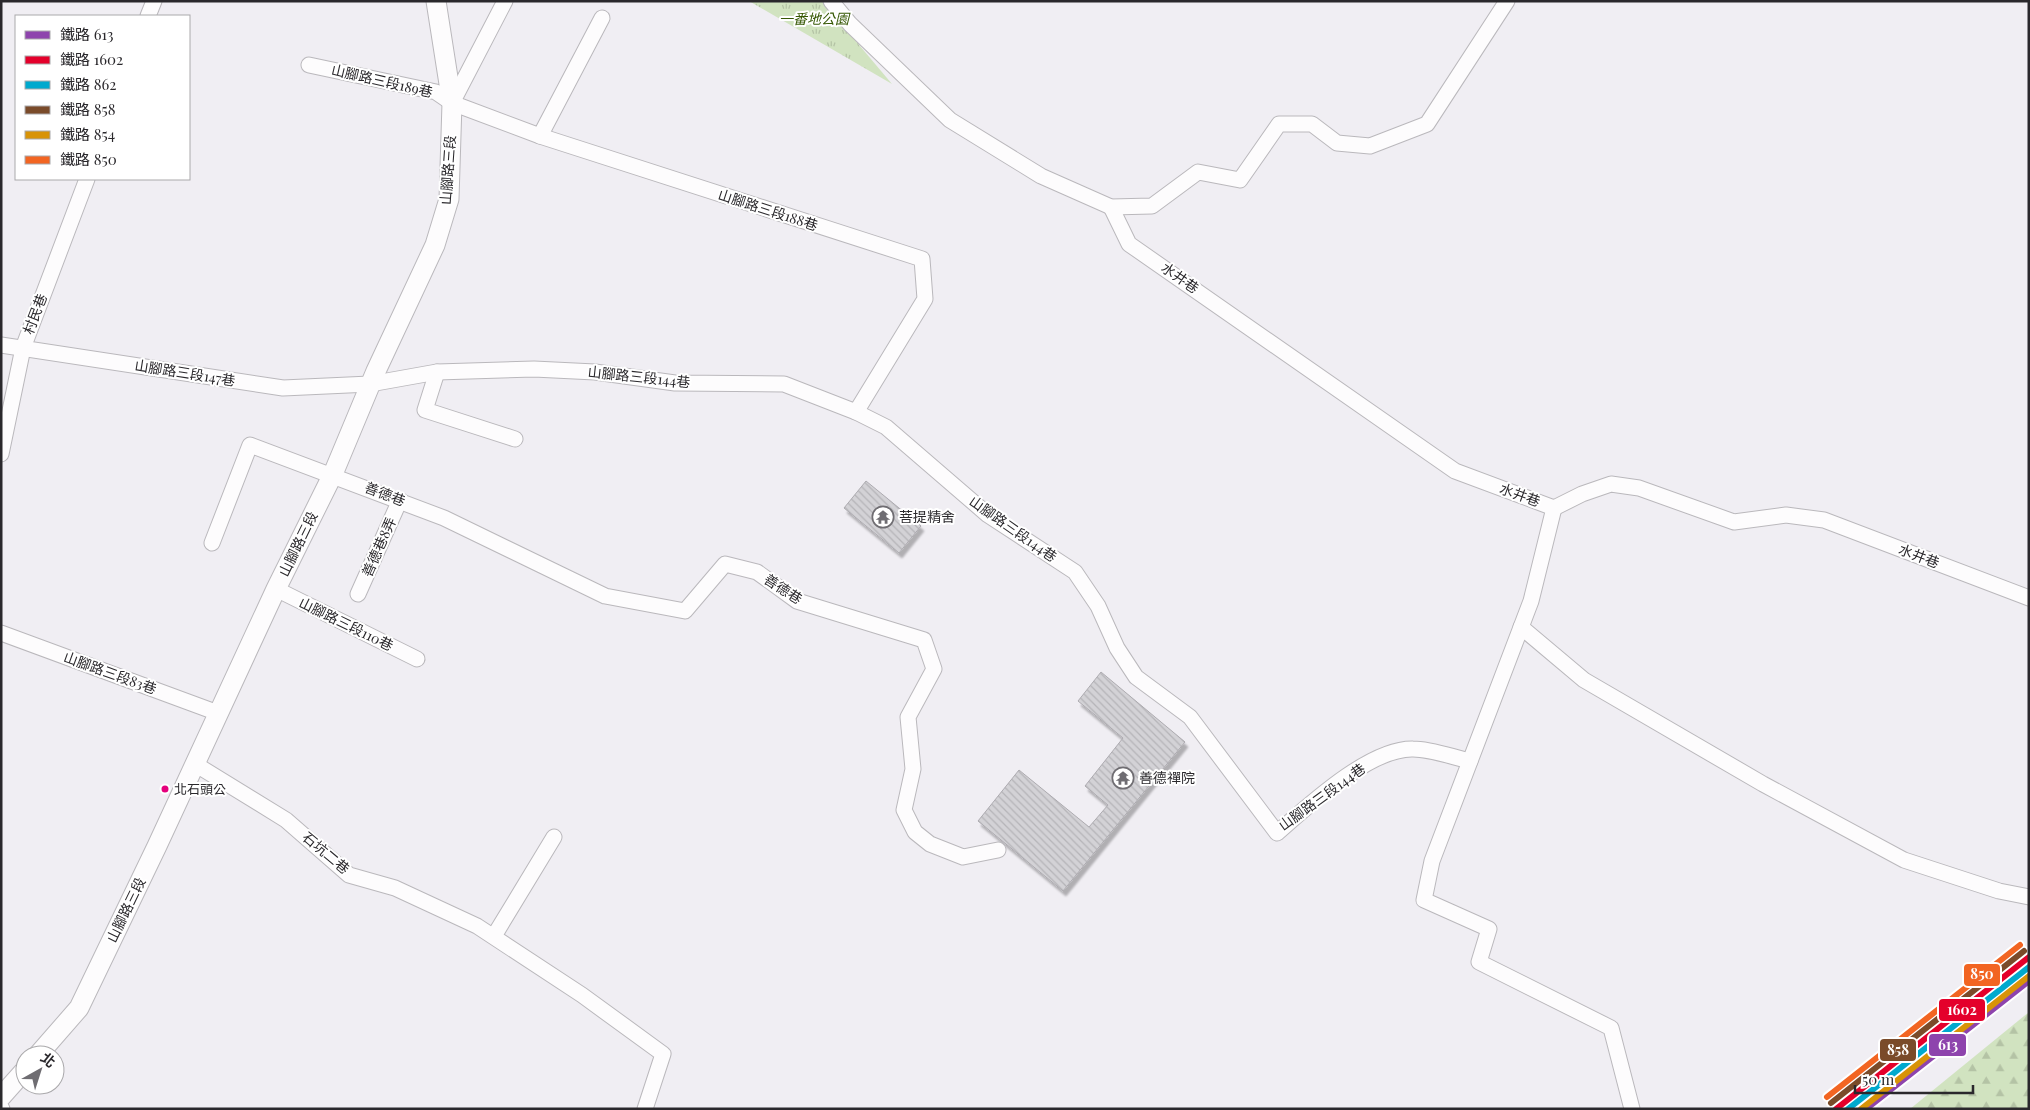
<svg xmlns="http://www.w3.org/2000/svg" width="2030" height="1110" font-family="'Playfair Display','Noto Sans TC',serif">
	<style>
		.grass { fill: url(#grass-tufts) }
		.forest { fill: url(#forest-firs) }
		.building { fill: url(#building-back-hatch); stroke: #adabb0; filter: url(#shadow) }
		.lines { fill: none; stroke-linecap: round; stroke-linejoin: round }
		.minor-casing { stroke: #bab8bc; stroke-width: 17 }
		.major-casing { stroke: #bab8bc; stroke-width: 21 }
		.minor { stroke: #fdfcfd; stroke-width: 15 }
		.major { stroke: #fdfcfd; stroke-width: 19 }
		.rail-1-casing { stroke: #fff; stroke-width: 10 }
		.rail-2-casing { stroke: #fff; stroke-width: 10 }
		.rail-3-casing { stroke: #fff; stroke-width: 10 }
		.rail-4-casing { stroke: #fff; stroke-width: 10 }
		.rail-5-casing { stroke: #fff; stroke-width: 10 }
		.rail-6-casing { stroke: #fff; stroke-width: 10 }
		.rail-1 { stroke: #8e44ad; stroke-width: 6 }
		.rail-2 { stroke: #e4002b; stroke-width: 6 }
		.rail-3 { stroke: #00a9ce; stroke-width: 6 }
		.rail-4 { stroke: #7a4b2a; stroke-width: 6 }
		.rail-5 { stroke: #d89307; stroke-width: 6 }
		.rail-6 { stroke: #f26522; stroke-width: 6 }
		.bus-dot { fill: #e5007d; stroke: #fff; stroke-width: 2 }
		.labels { text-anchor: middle; stroke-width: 4; stroke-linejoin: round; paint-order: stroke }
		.bus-label { font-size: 13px; fill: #2a282c; stroke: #fff; text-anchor: start }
		.park-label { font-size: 14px; font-style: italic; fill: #365804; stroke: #fff }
		.street-label { font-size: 14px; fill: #2a282c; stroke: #fff }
		.poi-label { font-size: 14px; fill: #2a282c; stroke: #fff; text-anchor: start }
		.line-badge { stroke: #fff; stroke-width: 2 }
		.badge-label { font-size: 14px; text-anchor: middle; font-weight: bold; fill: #fff }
	</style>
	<defs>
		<pattern id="grass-tufts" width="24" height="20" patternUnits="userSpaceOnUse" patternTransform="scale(1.25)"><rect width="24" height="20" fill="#d1e3c0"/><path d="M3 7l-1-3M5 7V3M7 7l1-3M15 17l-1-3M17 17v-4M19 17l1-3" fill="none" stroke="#b4c3a5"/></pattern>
		<pattern id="forest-firs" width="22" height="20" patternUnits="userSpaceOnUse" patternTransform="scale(1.25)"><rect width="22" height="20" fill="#d1e3c0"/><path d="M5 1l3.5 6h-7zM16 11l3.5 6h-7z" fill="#b4c3a5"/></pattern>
		<pattern id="building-back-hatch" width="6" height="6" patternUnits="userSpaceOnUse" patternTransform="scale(1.25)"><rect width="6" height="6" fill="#d3d2d6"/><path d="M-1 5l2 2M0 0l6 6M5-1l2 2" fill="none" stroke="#b5b4b8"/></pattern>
		<filter id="shadow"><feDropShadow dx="3" dy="5" stdDeviation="1" flood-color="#0004"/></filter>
	</defs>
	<rect width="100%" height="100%" fill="#f0eef3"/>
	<!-- grass -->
	<path class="grass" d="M749 1H822L892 84Z"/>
	<!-- forest -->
	<path class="forest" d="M2029 1012V1109H1910Z"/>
	<!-- building -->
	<g class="building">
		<path d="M866 481 921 526 899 553 844 508Z"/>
		<path d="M1101 672 1185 742 1063 891 978 821 1019 770 1089 827 1108 805 1085 786 1123 738 1078 701Z"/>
	</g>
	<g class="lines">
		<!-- minor casing -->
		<g class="minor-casing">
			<g id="minor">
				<path d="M831 1 850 24 950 120 1041 176 1111 207 1152 206 1198 172 1240 180 1279 124H1312L1337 143 1370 146 1427 124 1507 1"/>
				<path d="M148 16 154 1"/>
				<path d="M309 65 436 92 452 103 540 136 922 259 925 299 856 412"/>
				<path d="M452 103 505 1"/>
				<path d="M540 136 602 18"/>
				<path d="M1111 207 1129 244 1455 471 1554 508 1582 494 1611 484 1639 488 1734 522 1786 515 1824 520 2029 598"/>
				<path d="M1 345 283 388 370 384 437 372 534 369 595 372 675 383 784 384 856 412 886 427 988 515 1075 572 1098 606 1117 648 1136 677 1190 717 1277 833C1309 805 1370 748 1413 749 1431 749 1452 757 1470 761"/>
				<path d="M437 372 425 410 515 439"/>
				<path d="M1 454 23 348 87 179"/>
				<path d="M1554 508 1531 601 1432 861 1424 900 1489 929 1479 962 1611 1028 1632 1109"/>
				<path d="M212 543 250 445 444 518 605 596 685 611 725 564 757 572 797 601 924 640 934 669 908 717 913 769 904 810 915 832 930 844 963 857 998 850"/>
				<path d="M276 589 417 659"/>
				<path d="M358 594 400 500"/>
				<path d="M1521 627 1584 680 1763 784 1904 860 1999 891 2029 897"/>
				<path d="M1 633 218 713"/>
				<path d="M195 764 286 820 349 875 395 888 477 926 582 995 663 1054 645 1109"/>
				<path d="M494 936 554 837"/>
				<path d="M1 1107 2 1109"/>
			</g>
		</g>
		<!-- major casing -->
		<g class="major-casing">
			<g id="major">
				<path d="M38 1055 79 1008 157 846 276 589 333 474 376 371 435 245 449 199 452 103 436 1"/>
				<path d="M1 1097 25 1070"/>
			</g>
		</g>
		<!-- minor -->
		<use href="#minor" class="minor"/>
		<!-- major -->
		<use href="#major" class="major"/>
		<!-- rail-1 casing -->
		<g class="rail-1-casing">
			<path id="rail-1" d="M1866 1109 2029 981"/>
		</g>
		<!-- rail-2 casing -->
		<g class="rail-2-casing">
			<path id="rail-2" d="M1836 1109 2029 957"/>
		</g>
		<!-- rail-3 casing -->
		<g class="rail-3-casing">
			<path id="rail-3" d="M1848 1109 2029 967"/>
		</g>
		<!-- rail-4 casing -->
		<g class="rail-4-casing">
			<path id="rail-4" d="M1831 1103 2024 951"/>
		</g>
		<!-- rail-5 casing -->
		<g class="rail-5-casing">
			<path id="rail-5" d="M1861 1109 2029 976"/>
		</g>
		<!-- rail-6 casing -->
		<g class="rail-6-casing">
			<path id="rail-6" d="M1827 1097 2020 945"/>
		</g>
		<!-- rail-1 -->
		<use href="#rail-1" class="rail-1"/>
		<!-- rail-2 -->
		<use href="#rail-2" class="rail-2"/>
		<!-- rail-3 -->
		<use href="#rail-3" class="rail-3"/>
		<!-- rail-4 -->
		<use href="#rail-4" class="rail-4"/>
		<!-- rail-5 -->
		<use href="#rail-5" class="rail-5"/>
		<!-- rail-6 -->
		<use href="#rail-6" class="rail-6"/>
	</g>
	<!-- icons -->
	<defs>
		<g id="temple-ring" transform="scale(1.125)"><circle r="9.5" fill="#fff" stroke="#6f6d72" stroke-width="1.5"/><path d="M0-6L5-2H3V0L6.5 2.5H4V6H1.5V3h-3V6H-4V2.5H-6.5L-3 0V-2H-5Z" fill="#6f6d72"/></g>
	</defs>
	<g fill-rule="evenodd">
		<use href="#temple-ring" x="883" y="517"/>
		<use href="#temple-ring" x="1123" y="778"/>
	</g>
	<!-- markers -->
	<circle class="bus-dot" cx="165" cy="789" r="4.5"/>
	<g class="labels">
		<!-- bus labels -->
		<g class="bus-label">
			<text x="174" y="794">北石頭公</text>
		</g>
		<!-- park labels -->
		<g class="park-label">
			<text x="814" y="24">一番地公園</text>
		</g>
		<!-- street labels -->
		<g class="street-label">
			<text transform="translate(382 81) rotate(13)" y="5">山腳路三段189巷</text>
			<text transform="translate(448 170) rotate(-86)" y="5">山腳路三段</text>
			<text transform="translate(768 210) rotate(18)" y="5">山腳路三段188巷</text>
			<text transform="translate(1180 278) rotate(35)" y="5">水井巷</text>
			<text transform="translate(35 314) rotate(-69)" y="5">村民巷</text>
			<text transform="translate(185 373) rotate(9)" y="5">山腳路三段147巷</text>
			<text transform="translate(639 377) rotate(6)" y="5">山腳路三段144巷</text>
			<text transform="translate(385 494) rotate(21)" y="5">善德巷</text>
			<text transform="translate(1520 495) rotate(20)" y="5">水井巷</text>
			<text transform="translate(1013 529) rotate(35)" y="5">山腳路三段144巷</text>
			<text transform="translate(298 544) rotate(-64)" y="5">山腳路三段</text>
			<text transform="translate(379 547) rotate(-66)" y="5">善德巷8弄</text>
			<text transform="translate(1919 556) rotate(21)" y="5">水井巷</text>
			<text transform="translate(783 589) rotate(33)" y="5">善德巷</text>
			<text transform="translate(346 624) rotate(26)" y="5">山腳路三段110巷</text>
			<text transform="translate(110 673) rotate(20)" y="5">山腳路三段83巷</text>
			<text transform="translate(1322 797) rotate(-36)" y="5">山腳路三段144巷</text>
			<text transform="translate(326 853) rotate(40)" y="5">石坑二巷</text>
			<text transform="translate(126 910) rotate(-64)" y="5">山腳路三段</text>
		</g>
		<!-- poi labels -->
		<g class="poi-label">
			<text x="899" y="522">菩提精舍</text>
			<text x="1139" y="783">善德禪院</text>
		</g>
	</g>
	<g class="line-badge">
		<rect x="1963" y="963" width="38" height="24" rx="5" fill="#f26522"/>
		<rect x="1938" y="998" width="48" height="24" rx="5" fill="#e4002b"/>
		<rect x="1928" y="1033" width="39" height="24" rx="5" fill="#8e44ad"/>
		<rect x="1879" y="1038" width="38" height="24" rx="5" fill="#7a4b2a"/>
	</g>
	<g class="badge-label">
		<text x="1982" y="979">850</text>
		<text x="1962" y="1015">1602</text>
		<text x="1948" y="1050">613</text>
		<text x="1898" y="1055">858</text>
	</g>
	<!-- border -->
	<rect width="2030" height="1110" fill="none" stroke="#2a282c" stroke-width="5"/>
	<!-- legend -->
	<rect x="15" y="15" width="175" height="165" fill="#ffffff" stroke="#aaa9ab"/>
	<rect x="25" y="31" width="25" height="8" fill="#8e44ad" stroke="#aaa9ab"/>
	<text x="60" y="40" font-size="15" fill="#2a282c">鐵路 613</text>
	<rect x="25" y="56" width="25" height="8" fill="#e4002b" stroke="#aaa9ab"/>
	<text x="60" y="65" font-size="15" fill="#2a282c">鐵路 1602</text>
	<rect x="25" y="81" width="25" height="8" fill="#00a9ce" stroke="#aaa9ab"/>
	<text x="60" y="90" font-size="15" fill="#2a282c">鐵路 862</text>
	<rect x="25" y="106" width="25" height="8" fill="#7a4b2a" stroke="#aaa9ab"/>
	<text x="60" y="115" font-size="15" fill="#2a282c">鐵路 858</text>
	<rect x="25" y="131" width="25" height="8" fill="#d89307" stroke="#aaa9ab"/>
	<text x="60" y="140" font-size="15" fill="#2a282c">鐵路 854</text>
	<rect x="25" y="156" width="25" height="8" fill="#f26522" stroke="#aaa9ab"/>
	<text x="60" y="165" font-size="15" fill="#2a282c">鐵路 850</text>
	<!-- north arrow -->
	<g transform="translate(40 1070) rotate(39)"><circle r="24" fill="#ffffff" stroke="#aaa9ab"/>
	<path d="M0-4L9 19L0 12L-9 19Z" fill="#6f6d72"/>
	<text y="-8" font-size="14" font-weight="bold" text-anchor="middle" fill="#2a282c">北</text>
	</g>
	<!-- scale -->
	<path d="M1855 1085v8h118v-8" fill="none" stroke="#2a282c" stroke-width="2.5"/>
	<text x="1862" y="1085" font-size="15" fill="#2a282c" stroke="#ffffff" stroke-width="4" paint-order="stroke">50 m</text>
</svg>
